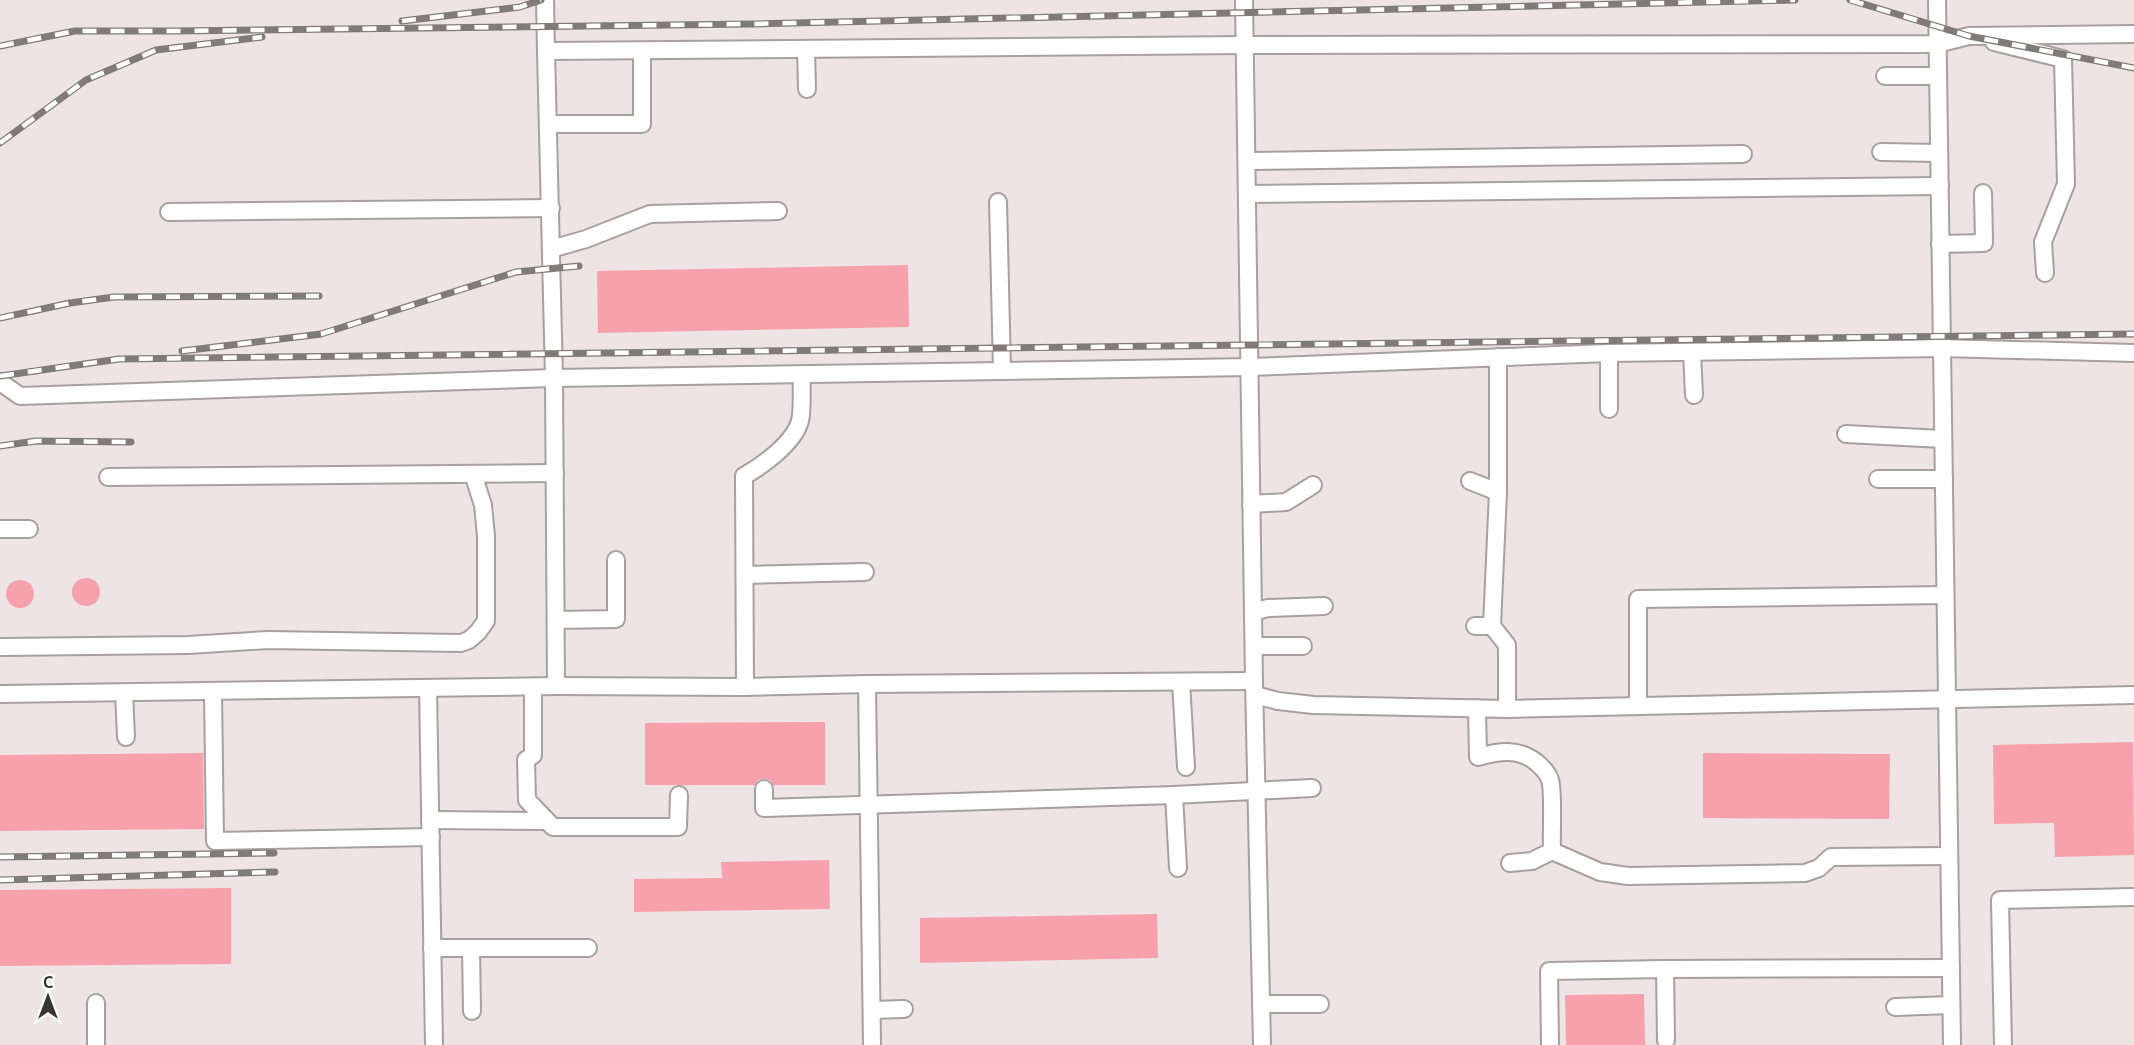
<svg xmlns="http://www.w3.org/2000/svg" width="2134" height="1045" font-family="Ubuntu,sans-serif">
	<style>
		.building { fill: #f7a1ac }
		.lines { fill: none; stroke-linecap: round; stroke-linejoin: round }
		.minor-casing { stroke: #a89fa0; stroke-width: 20 }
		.minor { stroke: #fff; stroke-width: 16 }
		.rail-casing { stroke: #807a7a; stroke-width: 7 }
		.rail { stroke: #fff; stroke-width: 4.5; stroke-dasharray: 14; stroke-linecap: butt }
	</style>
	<rect width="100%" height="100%" fill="#eee4e5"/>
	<!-- building -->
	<g class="building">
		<path d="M908 265 909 327 598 333 597 271Z"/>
		<circle cx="86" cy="592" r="14"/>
		<circle cx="20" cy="594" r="14"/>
		<path d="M825 722V785H773L770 780 763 779 758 780 755 785H645V723Z"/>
		<path d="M2133 742 2134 855 2055 857 2054 823 1994 824 1993 745Z"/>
		<path d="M203 753 204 829 0 831V755Z"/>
		<path d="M1703 753 1890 754 1889 819 1703 818Z"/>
		<path d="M829 860 830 909 634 912V879L722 878 721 862Z"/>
		<path d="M231 888V964L0 966V890Z"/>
		<path d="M1157 914 1158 958 920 963V918Z"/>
		<path d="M1644 994 1645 1045H1566L1565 995Z"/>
	</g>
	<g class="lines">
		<!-- minor casing -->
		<g class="minor-casing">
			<g id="minor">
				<path d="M545 0 546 51"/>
				<path d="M1244 0 1254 681 1262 1045"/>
				<path d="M1937 0 1952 1045"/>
				<path d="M1994 42 2063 59 2066 184 2043 242 2045 273"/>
				<path d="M806 50 807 89"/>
				<path d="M1885 76H1938"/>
				<path d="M549 124H642V51"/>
				<path d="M1881 152 1939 153"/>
				<path d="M1247 161 1743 154"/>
				<path d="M1247 194 1940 186"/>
				<path d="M998 202 1002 370"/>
				<path d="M169 212 551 208"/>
				<path d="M1940 244 1984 243 1983 193"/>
				<path d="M551 249 586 239 650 214 778 211"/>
				<path d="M1692 352 1694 395"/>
				<path d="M1609 353V409"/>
				<path d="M0 382 20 396 554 378 1250 367 1609 353 1941 348 2134 353"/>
				<path d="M1846 434 1942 439"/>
				<path d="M108 477 555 473"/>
				<path d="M1878 479H1944"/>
				<path d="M1470 481 1498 492"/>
				<path d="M1251 504 1286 502 1313 485"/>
				<path d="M0 529H29"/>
				<path d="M745 575 865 572"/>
				<path d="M1253 612 1268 608 1324 606"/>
				<path d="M556 620 616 619V560"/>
				<path d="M1475 626H1492L1507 645V709"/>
				<path d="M1492 626 1498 492V357"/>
				<path d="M1254 646H1303"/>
				<path d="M0 647 188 645 268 640 461 643 469 640 478 632 486 621V536L483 505 473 474"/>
				<path d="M1181 682 1186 767"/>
				<path d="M867 684 872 1045"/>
				<path d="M556 686 554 378 546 51 1245 45 1937 44 1969 36 2134 34"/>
				<path d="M533 687V755L526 760 527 800 553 827H678L679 795"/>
				<path d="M745 687 744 476C762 466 794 443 800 421 803 409 801 388 802 375"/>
				<path d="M428 688 434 1045"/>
				<path d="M213 692 215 841 431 837"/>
				<path d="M124 693 126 737"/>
				<path d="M0 694 556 686 745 687 867 684 1254 681"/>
				<path d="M1255 695 1278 701 1313 705 1507 709 2134 695"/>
				<path d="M1638 706V599L1945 595"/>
				<path d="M1477 708 1478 757C1499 751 1518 748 1536 762 1542 767 1548 773 1550 780 1554 792 1551 836 1552 851L1532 861 1510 863"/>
				<path d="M764 789V808L1174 795 1312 788"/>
				<path d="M1174 795 1178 868"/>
				<path d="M430 820 545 821"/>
				<path d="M1552 851 1600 872 1628 876 1805 873 1819 868 1831 857 1949 856"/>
				<path d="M432 948H588"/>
				<path d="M471 948 472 1011"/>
				<path d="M1665 969 1951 968"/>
				<path d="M96 1003V1045"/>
				<path d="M1261 1004H1320"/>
				<path d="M1895 1007 1951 1005"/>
				<path d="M872 1010 904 1009"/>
				<path d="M1550 1045 1549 971 1665 969 1666 1040"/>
				<path d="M2003 1045 2000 900 2134 897"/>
			</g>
		</g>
		<!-- minor -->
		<use href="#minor" class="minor"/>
		<!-- rail casing -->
		<g class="rail-casing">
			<g id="rail">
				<path d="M1850 0 1969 36 2134 68"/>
				<path d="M402 21 520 7 541 0"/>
				<path d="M0 46 75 31H173L750 24 1795 0"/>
				<path d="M0 143 86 80 156 50 262 37"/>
				<path d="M0 318 70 303 114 297 319 296"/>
				<path d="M182 351 321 334 516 272 579 266"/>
				<path d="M0 376 119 359 2134 334"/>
				<path d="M0 446 36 441 131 442"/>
				<path d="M0 857 274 853"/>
				<path d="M0 880 275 872"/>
			</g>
		</g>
		<!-- rail -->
		<use href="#rail" class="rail"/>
	</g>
	<!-- north arrow -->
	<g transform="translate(48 997)" stroke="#ffffff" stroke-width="4.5" paint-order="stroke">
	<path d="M0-4.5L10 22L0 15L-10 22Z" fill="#373434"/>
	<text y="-9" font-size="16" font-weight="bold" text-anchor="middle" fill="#373434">С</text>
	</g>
</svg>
